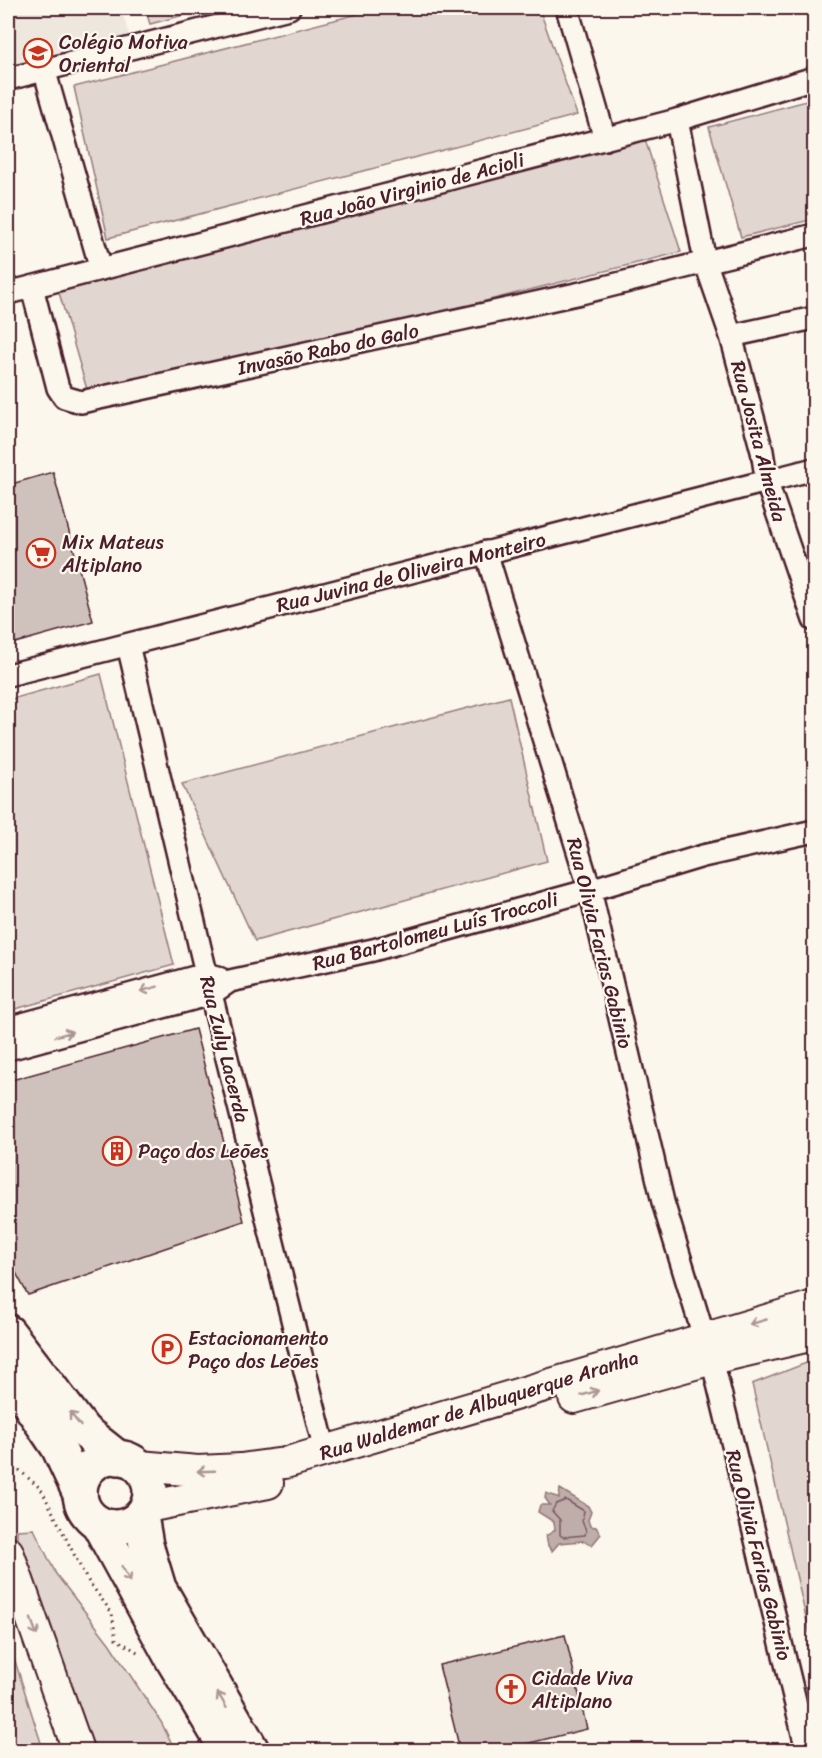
<svg xmlns="http://www.w3.org/2000/svg" width="822" height="1758" font-family="Sriracha,sans-serif">
	<style>
		.built { fill: #eee7de }
		.green { fill: #e2d7d0; stroke: #967b7e; stroke-width: 1.5 }
		.water { fill: #bfadaa; stroke: #907477; stroke-width: 1.5 }
		.lines { fill: none; stroke-linecap: round; stroke-linejoin: round }
		.shore { stroke: #79585e; stroke-width: 1.5 }
		.building { fill: #cfc2bc; stroke: #4a1f2b; stroke-width: 1.5 }
		.street-casing { stroke: #4a1f2b; stroke-width: 26 }
		.secondary-casing { stroke: #4a1f2b; stroke-width: 34 }
		.primary-casing { stroke: #4a1f2b; stroke-width: 38 }
		.path { stroke: #4a1f2b; stroke-width: 3; stroke-dasharray: 1.5 4.5; stroke-linecap: butt }
		.street { stroke: #fbf7ec; stroke-width: 21 }
		.secondary { stroke: #fbf7ec; stroke-width: 30 }
		.primary { stroke: #fbf7ec; stroke-width: 33 }
		.oneway { stroke: #ab9695 }
		.labels { text-anchor: middle; stroke-width: 4.5; stroke-linejoin: round; paint-order: stroke }
		.poi-label { font-size: 20px; fill: #4a1f2b; stroke: #fbf7ec; text-anchor: start }
		.street-label { font-size: 20px; fill: #4a1f2b; stroke: #fbf7ec }
	</style>
	<rect width="100%" height="100%" fill="#fbf7ec"/>
	<filter id="ink" filterUnits="userSpaceOnUse"><feTurbulence type="fractalNoise" baseFrequency=".0167" numOctaves="2"/><feDisplacementMap in="SourceGraphic" scale="12" xChannelSelector="R" yChannelSelector="G"/><feConvolveMatrix kernelMatrix="1 2 1 2 8 2 1 2 1" color-interpolation-filters="sRGB"/></filter>
	<g filter="url(#ink)">
		<!-- built -->
		<path class="built" d="M8 8H121L129 36 8 69Z"/>
		<!-- green -->
		<g class="green">
			<path d="M145 8H210L150 24Z"/>
			<path d="M381 8H539L577 115 108 238 74 87Z"/>
			<path d="M814 99V219L741 237 709 127Z"/>
			<path d="M643 133 681 252 90 400 58 289Z"/>
			<path d="M101 674 174 965 8 1011V700Z"/>
			<path d="M509 697 547 861 255 941 182 784Z"/>
			<path d="M814 1360V1652L752 1384Z"/>
			<path d="M34 1529 56 1574 109 1643 161 1722 175 1750H86L18 1582 17 1530Z"/>
			<path d="M8 1639 42 1746 44 1750H8Z"/>
		</g>
		<!-- water -->
		<path class="water" d="M560 1489 588 1506 591 1512 588 1520 590 1526 596 1527 601 1534 592 1545 583 1541 559 1543 552 1551 548 1546 546 1536 555 1530 554 1522 538 1512 540 1505H550L545 1498 546 1493 559 1498Z"/>
		<g class="lines">
			<!-- shore -->
			<path class="shore" d="M566 1500 584 1511 582 1521 586 1531 585 1535 563 1537 560 1535V1520L552 1511 556 1504Z"/>
		</g>
		<!-- building -->
		<g class="building">
			<path d="M53 472 93 621 8 645V485Z"/>
			<path d="M195 1029 244 1221 28 1295 8 1258V1081Z"/>
			<path d="M565 1635 587 1729 501 1750H460L439 1665Z"/>
		</g>
		<g class="lines">
			<!-- street casing -->
			<g class="street-casing">
				<g id="street">
					<path d="M567 8 605 139"/>
					<path d="M44 69 101 269"/>
					<path d="M8 79 289 8"/>
					<path d="M677 120 705 261 731 336 762 451 767 483 814 620"/>
					<path d="M32 287 58 388 64 397 81 402 581 293 814 235"/>
					<path d="M8 293 677 120 814 78"/>
					<path d="M731 336 814 318"/>
					<path d="M486 552 590 890 663 1202 704 1337"/>
					<path d="M128 645 211 994 325 1451"/>
					<path d="M8 675 814 469"/>
					<path d="M8 1028 206 974 218 977"/>
					<path d="M8 1049 211 994 230 981 373 950 590 890 703 856 814 831"/>
					<path d="M712 1359 807 1750"/>
				</g>
			</g>
			<!-- secondary casing -->
			<g class="secondary-casing">
				<g id="secondary">
					<path d="M574 1398 712 1359 814 1335"/>
					<path d="M139 1466 198 1471 241 1469 285 1463 814 1306"/>
					<path d="M147 1507 268 1483"/>
					<path d="M8 1552 78 1750"/>
				</g>
			</g>
			<!-- primary casing -->
			<g class="primary-casing">
				<g id="primary">
					<path d="M8 1332 84 1431 118 1458"/>
					<path d="M8 1373 58 1447 80 1494"/>
					<circle cx="115" cy="1492" r="35"/>
					<path d="M141 1516 146 1545 159 1588 252 1750"/>
					<path d="M98 1523 174 1662 227 1750"/>
				</g>
			</g>
			<!-- path -->
			<path class="path" d="M8 1450 11 1463 41 1489 86 1578 112 1613 116 1639 139 1653"/>
			<!-- street -->
			<use href="#street" class="street"/>
			<!-- secondary -->
			<use href="#secondary" class="secondary"/>
			<!-- primary -->
			<use href="#primary" class="primary"/>
		</g>
		<!-- one-way arrows -->
		<defs><path id="oneway-shaft" d="M-6 0H5M1.5-3L5.5 0L1.5 3" fill="none" stroke-width="1.6" stroke-linecap="round" stroke-linejoin="round" transform="scale(1.5)"/></defs>
		<g class="oneway">
			<use href="#oneway-shaft" transform="translate(149 989) rotate(165)"/>
			<use href="#oneway-shaft" transform="translate(64 1034) rotate(-15)"/>
			<use href="#oneway-shaft" transform="translate(758 1322) rotate(164)"/>
			<use href="#oneway-shaft" transform="translate(590 1393) rotate(-16)"/>
			<use href="#oneway-shaft" transform="translate(75 1419) rotate(-128)"/>
			<use href="#oneway-shaft" transform="translate(206 1471) rotate(178)"/>
			<use href="#oneway-shaft" transform="translate(126 1574) rotate(61)"/>
			<use href="#oneway-shaft" transform="translate(34 1627) rotate(70)"/>
			<use href="#oneway-shaft" transform="translate(222 1700) rotate(-120)"/>
		</g>
	</g>
	<!-- icons -->
	<defs>
		<g id="school-ring" transform="scale(1.5)"><circle r="9.5" fill="#fbf7ec" stroke="#c8321e" stroke-width="1.5"/><path d="M0-5L7-2L0 1L-7-2ZM-4 1L0 2.5L4 1V4Q0 6-4 4Z" fill="#c8321e"/></g>
		<g id="supermarket-ring" transform="scale(1.5)"><circle r="9.5" fill="#fbf7ec" stroke="#c8321e" stroke-width="1.5"/><path d="M-6-5.5h2.5l.6 2H6L4.5 2H-2.5L-4.4-4H-6ZM-1.5 3.2a1.3 1.3 0 1 0 .1 0ZM3 3.2a1.3 1.3 0 1 0 .1 0Z" fill="#c8321e"/></g>
		<g id="building-ring" transform="scale(1.5)"><circle r="9.5" fill="#fbf7ec" stroke="#c8321e" stroke-width="1.5"/><path d="M-4-6H4V6H1V3H-1V6H-4ZM-2.5-4.3h1.7v1.8h-1.7ZM.8-4.3h1.7v1.8H.8ZM-2.5-1h1.7V.8h-1.7ZM.8-1h1.7V.8H.8Z" fill="#c8321e"/></g>
		<g id="parking-ring" transform="scale(1.5)"><circle r="9.5" fill="#fbf7ec" stroke="#c8321e" stroke-width="1.5"/><path d="M-3.5-5.5H1a3.5 3.5 0 0 1 0 7H-1V5.5H-3.5ZM-1-3.4V-.6H.8a1.4 1.4 0 0 0 0-2.8Z" fill="#c8321e"/></g>
		<g id="church-ring" transform="scale(1.5)"><circle r="9.5" fill="#fbf7ec" stroke="#c8321e" stroke-width="1.5"/><path d="M-1.2-6h2.4v3.5h3.3v2.4h-3.3V6h-2.4V-.1h-3.3v-2.4h3.3Z" fill="#c8321e"/></g>
	</defs>
	<g fill-rule="evenodd">
		<use href="#school-ring" x="38" y="53"/>
		<use href="#supermarket-ring" x="41" y="553"/>
		<use href="#building-ring" x="117" y="1151"/>
		<use href="#parking-ring" x="167" y="1349"/>
		<use href="#church-ring" x="511" y="1689"/>
	</g>
	<g class="labels">
		<!-- poi labels -->
		<g class="poi-label">
			<text x="59" y="49">Colégio Motiva<tspan x="59" dy="23">Oriental</tspan></text>
			<text x="62" y="549">Mix Mateus<tspan x="62" dy="23">Altiplano</tspan></text>
			<text x="138" y="1158">Paço dos Leões</text>
			<text x="188" y="1345">Estacionamento<tspan x="188" dy="23">Paço dos Leões</tspan></text>
			<text x="532" y="1685">Cidade Viva<tspan x="532" dy="23">Altiplano</tspan></text>
		</g>
		<!-- street labels -->
		<g class="street-label">
			<text transform="translate(412 189) rotate(-15)" y="7">Rua João Virginio de Acioli</text>
			<text transform="translate(328 349) rotate(-12)" y="7">Invasão Rabo do Galo</text>
			<text transform="translate(759 441) rotate(75)" y="7">Rua Josita Almeida</text>
			<text transform="translate(411 572) rotate(-14)" y="7">Rua Juvina de Oliveira Monteiro</text>
			<text transform="translate(435 931) rotate(-15)" y="7">Rua Bartolomeu Luís Troccoli</text>
			<text transform="translate(600 943) rotate(76)" y="7">Rua Olivia Farias Gabinio</text>
			<text transform="translate(225 1049) rotate(76)" y="7">Rua Zuly Lacerda</text>
			<text transform="translate(479 1405) rotate(-17)" y="7">Rua Waldemar de Albuquerque Aranha</text>
			<text transform="translate(759 1555) rotate(76)" y="7">Rua Olivia Farias Gabinio</text>
		</g>
	</g>
	<!-- margin -->
	<rect width="822" height="1758" fill="none" stroke="#fbf7ec" stroke-width="30"/>
	<rect x="15" y="15" width="792" height="1728" fill="none" stroke="#4a1f2b" stroke-width="2" filter="url(#ink)"/>
</svg>
